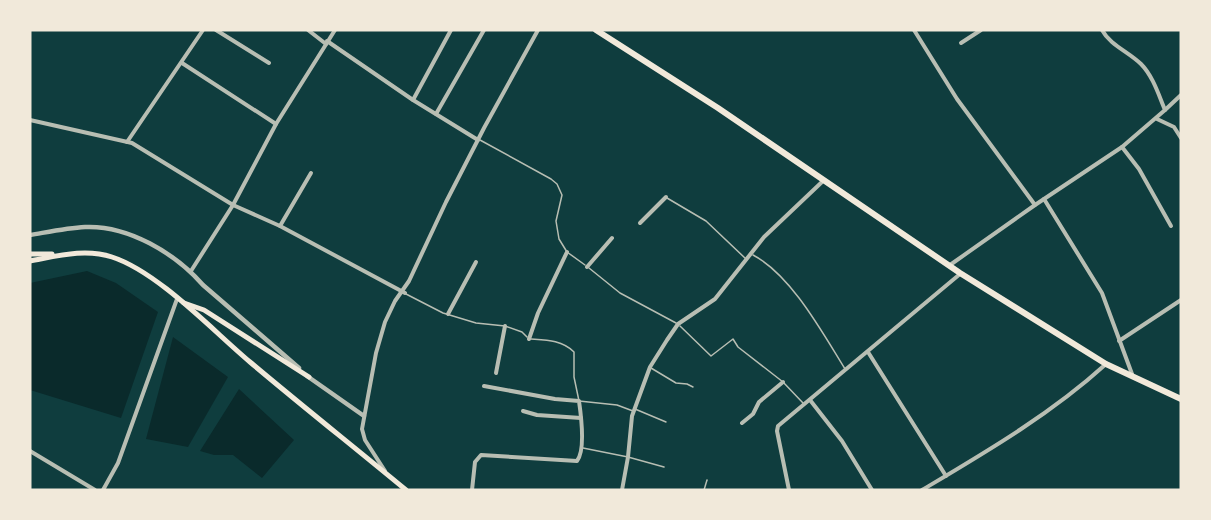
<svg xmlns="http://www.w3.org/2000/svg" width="1211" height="520" font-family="Raleway,sans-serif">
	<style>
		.water { fill: #0a2a2b }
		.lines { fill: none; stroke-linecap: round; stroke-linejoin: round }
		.service { stroke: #b8beb3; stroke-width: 1.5 }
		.minor { stroke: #b8beb3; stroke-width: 4 }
		.tertiary { stroke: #b8beb3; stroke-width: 4.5 }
		.secondary { stroke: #f1e9da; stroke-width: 5 }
		.trunk { stroke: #f1e9da; stroke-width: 6 }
	</style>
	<rect width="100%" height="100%" fill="#0f3d3e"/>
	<!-- water -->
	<g class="water">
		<path d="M87 271 116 283 158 312 121 418 30 390V283Z"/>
		<path d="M173 337 228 377 188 447 146 439Z"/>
		<path d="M239 389 294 440 262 478 233 455H214L200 451Z"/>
	</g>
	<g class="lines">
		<!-- service -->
		<g class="service">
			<path d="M480 140 551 179 557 184 562 195 556 221 559 239 567 252 585 265"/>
			<path d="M667 198 706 221 746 259"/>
			<path d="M753 255C791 275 822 332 845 369"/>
			<path d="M589 268 620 293 676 323"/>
			<path d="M406 294 443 313 476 323 505 326 522 332 527 337"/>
			<path d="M680 326 711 356 733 339 738 347 783 382 803 403"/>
			<path d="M531 339C546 340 562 340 574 352V377L579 401 617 405 633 411"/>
			<path d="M651 368 676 383 687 384 693 387"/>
			<path d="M635 409 666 422"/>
			<path d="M583 448 628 457 664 467"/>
			<path d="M704 490 707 480"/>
		</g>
		<!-- minor -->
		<g class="minor">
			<path d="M216 30 269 63"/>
			<path d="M308 30 326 44"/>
			<path d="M914 30 957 99 1035 205"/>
			<path d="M327 41 413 100 478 140"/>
			<path d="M961 43 981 30"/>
			<path d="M182 63 276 124"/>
			<path d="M413 100 451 30"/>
			<path d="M1165 110 1181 95"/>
			<path d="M436 114 484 30"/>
			<path d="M1157 119 1174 127 1181 138"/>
			<path d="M30 120 132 143 233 205 280 226 405 293"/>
			<path d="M127 142 203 30"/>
			<path d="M1122 147 1139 169 1171 226"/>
			<path d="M1044 199 1102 293 1132 374"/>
			<path d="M640 223 666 197"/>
			<path d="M280 226 311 173"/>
			<path d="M950 265 1035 205 1122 147 1165 110C1159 96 1153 76 1141 64 1129 52 1110 45 1102 30"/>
			<path d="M587 267 612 238"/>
			<path d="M191 271 233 205 276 124 335 30"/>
			<path d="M448 314 476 262"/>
			<path d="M529 339 538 313 567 252"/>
			<path d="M1119 341 1181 300"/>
			<path d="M868 352 946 476"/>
			<path d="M496 373 505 326"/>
			<path d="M810 400 842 441 872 490"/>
			<path d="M523 411 537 415 581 418"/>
			<path d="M742 423 753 414 759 402 783 382"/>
			<path d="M30 451 95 490"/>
			<path d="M385 471 365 440 362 429 376 353 385 322 395 301 409 281 446 202 484 128 538 30"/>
			<path d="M103 490 118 463 177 299"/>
			<path d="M472 490 475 462 481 455 577 461C586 450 581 415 579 401L555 399 484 386"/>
			<path d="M622 490 628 457 632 416 650 367 667 340 678 324 715 299 764 237 823 181"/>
			<path d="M789 490 777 431 778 426 960 274"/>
			<path d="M922 490C986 452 1051 414 1106 364"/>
		</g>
		<!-- tertiary -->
		<g class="tertiary">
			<path d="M30 235C48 232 67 228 85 227 128 225 175 253 203 285L299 368"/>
			<path d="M307 376 364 416"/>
		</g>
		<!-- secondary -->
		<g class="secondary">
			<path d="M30 254H52"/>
			<path d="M30 261C57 256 85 248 112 257 158 272 212 330 250 362 301 405 354 447 406 490"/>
			<path d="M184 303 204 310 309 377"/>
		</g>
		<!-- trunk -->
		<path class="trunk" d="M596 30 718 108 960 273 1106 364 1181 399"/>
	</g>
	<!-- border -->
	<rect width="1211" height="520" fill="none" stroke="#f1e9da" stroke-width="63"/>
</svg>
